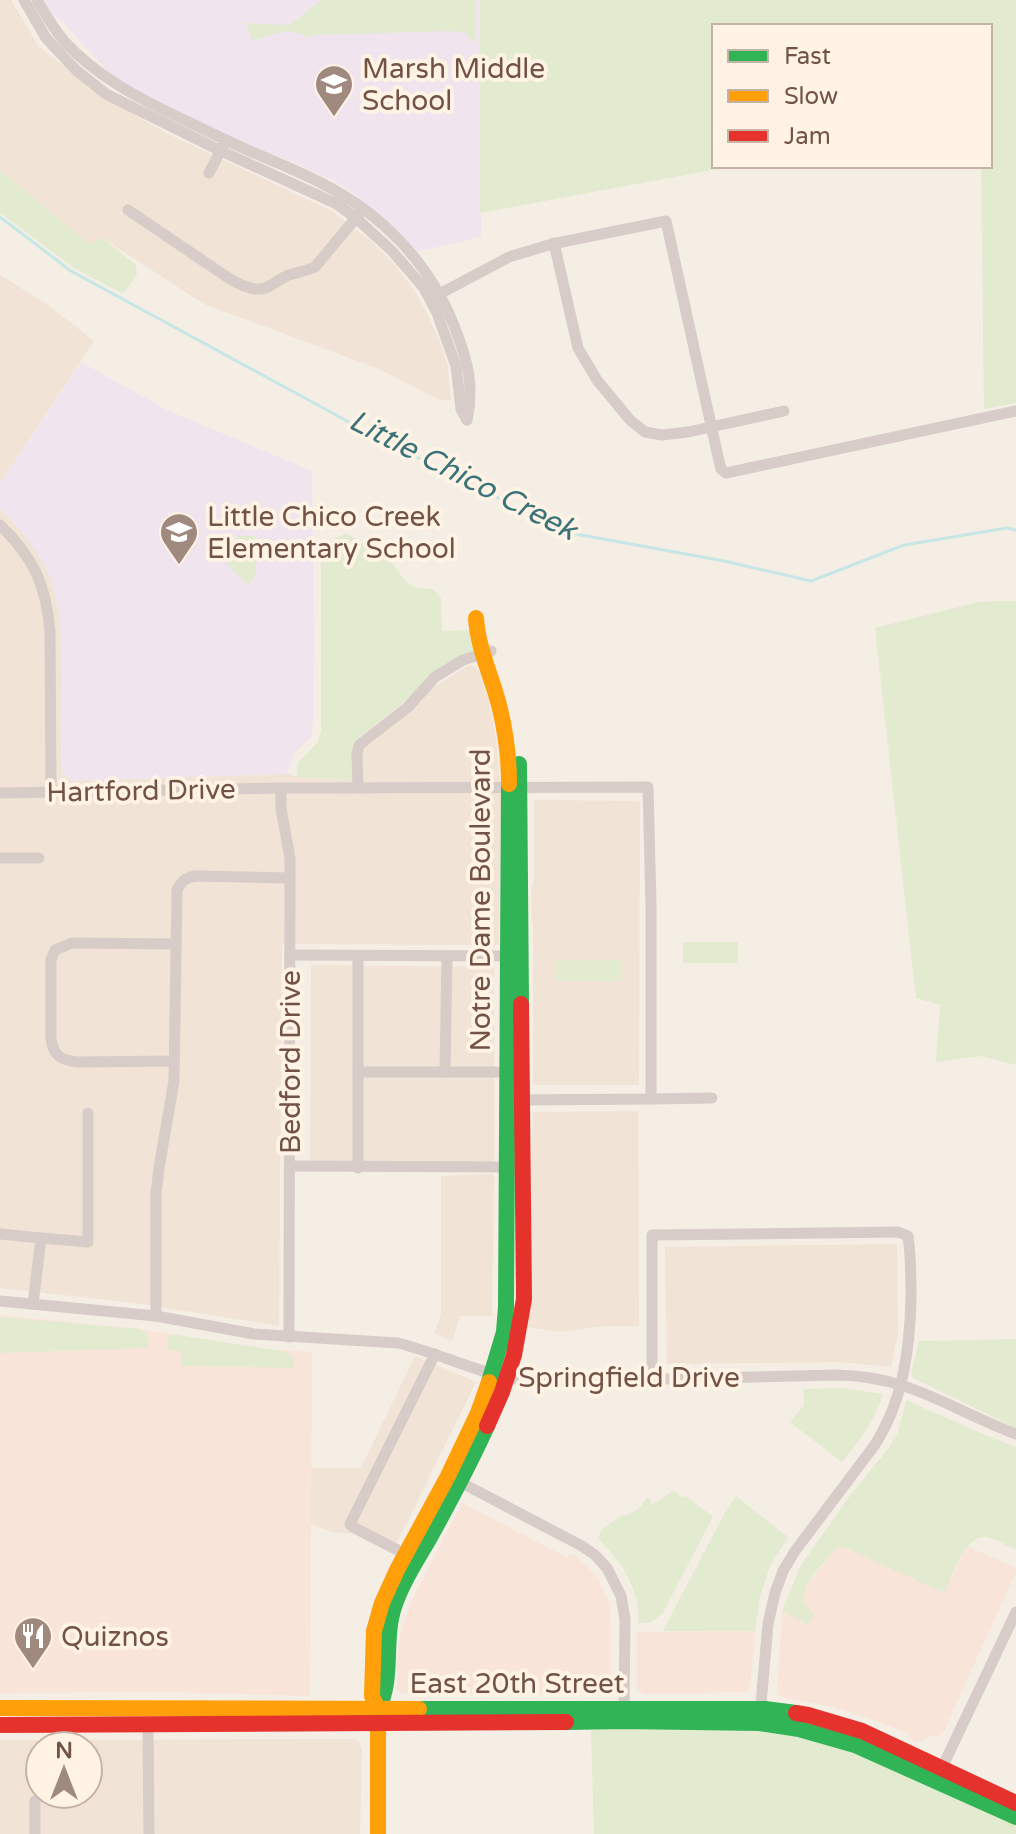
<svg xmlns="http://www.w3.org/2000/svg" width="1016" height="1834" font-family="'Varela Round',sans-serif">
	<style>
		.residential { fill: #f1e3d5; fill-rule: evenodd }
		.commercial { fill: #f9e4da }
		.education { fill: #f0e4ef }
		.green { fill: #e2ebcf }
		.lines { fill: none; stroke-linecap: round; stroke-linejoin: round }
		.stream { stroke: #c7e6e6; stroke-width: 3 }
		.street { stroke: #d7ccc8; stroke-width: 11 }
		.fast { stroke: #30b455; stroke-width: 16 }
		.slow { stroke: #ff9f0a; stroke-width: 16 }
		.jam { stroke: #e5322d; stroke-width: 16 }
		.labels { text-anchor: middle; stroke-width: 8; stroke-linejoin: round; paint-order: stroke }
		.poi-label { font-size: 28px; fill: #725346; stroke: #fff3e5; text-anchor: start }
		.street-label { font-size: 28px; fill: #725346; stroke: #fff3e5 }
		.water-label { font-size: 30px; font-style: italic; fill: #3a7379; stroke: #fff3e5 }
	</style>
	<rect width="100%" height="100%" fill="#f5eee5"/>
	<!-- residential -->
	<g class="residential">
		<path d="M0 0H11L39 47 106 98 166 133 332 211 371 241 395 265 416 293 428 315 441 345 448 367 451 401 438 399 379 369 204 304 101 237 90 246 0 170Z"/>
		<path d="M0 275 45 303 94 341 0 483Z"/>
		<path d="M0 509 8 515 37 552 52 580 60 617 62 678 61 771 71 781 287 774 297 777 348 780 362 746 431 689 469 665 475 667 480 673 488 699 496 737 501 799 499 945 282 944 279 1326 135 1303 0 1288Z"/>
		<path d="M534 800 638 801 640 803 639 1085H535L533 1084V927L532 921 531 889 534 880Z"/>
		<path d="M311 965 494 967V1164H310Z"/>
		<path d="M638 1111 639 1326H604L560 1332 526 1327 529 1293 533 1112Z"/>
		<path d="M494 1174 492 1316H460L452 1341 434 1333 441 1315V1176Z"/>
		<path d="M895 1244 897 1245 898 1333 891 1367 840 1362 667 1364 665 1247Z"/>
		<path d="M415 1356 476 1382 392 1553 355 1534 332 1532 311 1524V1468H361Z"/>
		<path d="M355 1739 359 1742 362 1750 360 1834H0V1740ZM40 1746H88V1794H40Z"/>
	</g>
	<!-- commercial -->
	<g class="commercial">
		<path d="M0 1315 140 1329 258 1349 312 1352 310 1696 165 1692 0 1693Z"/>
		<path d="M462 1503 566 1557 574 1554 597 1577 610 1605 611 1689 608 1693 457 1694 454 1692H422L416 1694 401 1693 397 1690V1662L401 1631 411 1602Z"/>
		<path d="M967 1546 1016 1568V1572L942 1735 928 1737 916 1743 906 1733 879 1722 833 1707 786 1698 777 1694 782 1611 808 1625 803 1594 806 1586 836 1548 843 1547 850 1550 944 1592Z"/>
		<path d="M755 1631 750 1686 747 1692 647 1694 641 1692 637 1689V1632Z"/>
	</g>
	<!-- education -->
	<g class="education">
		<path d="M39 0H480L481 237 412 253 363 210 356 195 335 181 281 157 226 140 165 104 130 88 111 75 61 20 41 8Z"/>
		<path d="M81 362 169 411 312 471 314 642 313 721 311 737 294 753 287 774 71 781 61 771 62 678 60 617 52 580 37 552 8 515 0 509V483Z"/>
	</g>
	<!-- green -->
	<g class="green">
		<path d="M321 0H476L475 43 464 33 450 31 314 35 309 38C288 26 278 33 256 40L252 39 246 23 290 25Z"/>
		<path d="M480 0H1016V403L984 409 981 166H990V26H714V166H734L480 213Z"/>
		<path d="M0 170 90 245 101 237 136 265 137 274 123 294 74 268 0 213Z"/>
		<path d="M346 533C359 542 373 549 386 558 407 574 399 590 433 589L441 598 442 631 473 630 474 651 447 663 432 673 412 696 353 742 352 778 348 780 297 777 298 763 318 742 321 731V554L328 542Z"/>
		<path d="M238 536H254L260 541V558H256V575L248 585 227 565V556L234 555V542Z"/>
		<path d="M995 601H1016V1065L981 1056 936 1062 940 1005 916 998 875 628 979 602Z"/>
		<rect x="683" y="942" width="55" height="21"/>
		<rect x="555" y="960" width="66" height="21"/>
		<path d="M0 1317 140 1329 144 1334 147 1331 148 1348 0 1353Z"/>
		<path d="M172 1334 287 1352 290 1355 292 1353 293 1368 181 1366V1351H167L168 1339Z"/>
		<path d="M1016 1339V1428L913 1378 911 1373 919 1341Z"/>
		<path d="M843 1388 883 1394C875 1421 859 1440 842 1462L790 1422 804 1405 803 1389Z"/>
		<path d="M906 1400 983 1434 1016 1447V1550C1007 1546 995 1538 985 1537 965 1535 952 1577 944 1593L850 1550 843 1547 836 1548C826 1561 797 1587 805 1604 807 1607 812 1611 814 1614L808 1625 782 1611 801 1565 849 1497 888 1449 898 1432Z"/>
		<path d="M674 1490 682 1498 686 1496 713 1517 663 1613 650 1623H638C640 1587 622 1563 598 1538L602 1529 622 1515H629L639 1508 648 1497 652 1505Z"/>
		<path d="M736 1496 788 1537 769 1568 760 1598 755 1631H663L724 1514Z"/>
		<path d="M612 1727 749 1728 789 1733 854 1752 1016 1822V1834H594L591 1731Z"/>
	</g>
	<g class="lines">
		<!-- stream -->
		<path class="stream" d="M0 217 71 271 360 428 565 532 724 561 811 581 904 545 1007 528 1016 530"/>
		<!-- street -->
		<g class="street">
			<path d="M24 0 46 38 76 70 106 94 221 151 337 204 357 219 392 251 424 288 437 313 456 366 461 409 467 420"/>
			<path d="M37 0C45 14 54 29 64 41 96 76 138 98 180 118 197 126 213 134 230 142 259 156 290 167 319 182 382 213 432 265 456 331 468 362 474 386 467 420"/>
			<path d="M209 173 223 146"/>
			<path d="M128 210 227 277C237 283 252 292 265 288 273 285 281 278 289 275 298 272 306 271 315 267L360 213"/>
			<path d="M554 243 578 348 597 380 630 420 645 432 662 435 688 432 784 411"/>
			<path d="M430 299 509 257 552 244 666 221 719 461 721 469 726 473 1016 411"/>
			<path d="M0 525C34 558 46 585 50 632L51 792"/>
			<path d="M281 788V808L290 859 289 1337"/>
			<path d="M358 788 357 753 359 745 408 707 435 677 463 660 491 651"/>
			<path d="M0 793 281 788 648 787 651 905V1099L516 1100"/>
			<path d="M0 858H39"/>
			<path d="M290 955 511 956"/>
			<path d="M358 956V1168"/>
			<path d="M174 1061 78 1062C61 1060 54 1057 51 1039V960L55 950 72 943 175 944"/>
			<path d="M358 1072H508"/>
			<path d="M445 1072 447 956"/>
			<path d="M651 1099 712 1098"/>
			<path d="M290 1166 514 1167"/>
			<path d="M0 1234 41 1238 33 1304"/>
			<path d="M41 1238 88 1242V1113"/>
			<path d="M0 1301 156 1316 254 1334 398 1343C446 1355 489 1379 538 1382L837 1375C911 1376 951 1410 1016 1434"/>
			<path d="M156 1316V1194L159 1168 174 1081 177 890C182 880 187 877 197 876L290 878"/>
			<path d="M652 1379V1235L898 1232 908 1236C911 1256 911 1276 911 1297 910 1349 903 1402 874 1446L795 1551 783 1571 775 1593 768 1624 760 1715"/>
			<path d="M456 1480 582 1546 595 1555 607 1568 621 1596 625 1619 624 1715"/>
			<path d="M411 1557 353 1527 350 1524 435 1354"/>
			<path d="M148 1725 149 1834"/>
			<path d="M939 1774 1016 1612"/>
			<path d="M35 1801V1834"/>
		</g>
		<!-- fast -->
		<g class="fast">
			<path d="M519 764 521 1004"/>
			<path d="M489 1382 504 1332 506 1307 509 784"/>
			<path d="M378 1709C394 1679 383 1640 394 1607 401 1585 416 1561 428 1541 449 1503 469 1466 487 1426"/>
			<path d="M419 1709H765L796 1713"/>
			<path d="M566 1722 624 1721 759 1723 799 1729 855 1745 1016 1817"/>
		</g>
		<!-- slow -->
		<g class="slow">
			<path d="M476 618C478 650 493 679 500 709 506 734 509 759 509 784"/>
			<path d="M0 1708 419 1709"/>
			<path d="M378 1834V1709L372 1696 374 1631 382 1603 397 1570 448 1476 478 1413 489 1382"/>
		</g>
		<!-- jam -->
		<g class="jam">
			<path d="M487 1426 502 1392 514 1355 524 1299 521 1004"/>
			<path d="M796 1713 808 1715 862 1731 1016 1803"/>
			<path d="M0 1725 566 1722"/>
		</g>
	</g>
	<!-- icons -->
	<defs>
		<g id="school-pin" transform="scale(2)"><path d="M0 17L-7.5 6A9.5 9.5 0 1 1 7.5 6Z" fill="#a0897e" stroke="#fff3e5"/><path d="M0-5L7-2L0 1L-7-2ZM-4 1L0 2.5L4 1V4Q0 6-4 4Z" fill="#fff"/></g>
		<g id="restaurant-pin" transform="scale(2)"><path d="M0 17L-7.5 6A9.5 9.5 0 1 1 7.5 6Z" fill="#a0897e" stroke="#fff3e5"/><path d="M-5-6h1v4h1v-4h1v4h1v-4h1v5L-1.5 .5V6h-2V.5L-5-1ZM5-6V6H3V1.5H1.5Q1.5-4 5-6Z" fill="#fff"/></g>
	</defs>
	<g fill-rule="evenodd">
		<use href="#school-pin" x="334" y="84"/>
		<use href="#school-pin" x="179" y="532"/>
		<use href="#restaurant-pin" x="33" y="1636"/>
	</g>
	<g class="labels">
		<!-- poi labels -->
		<g class="poi-label">
			<text x="362" y="78">Marsh Middle<tspan x="362" dy="32">School</tspan></text>
			<text x="207" y="526">Little Chico Creek<tspan x="207" dy="32">Elementary School</tspan></text>
			<text x="61" y="1646">Quiznos</text>
		</g>
		<!-- street labels -->
		<g class="street-label">
			<text transform="translate(141 790) rotate(-1)" y="10">Hartford Drive</text>
			<text transform="translate(480 900) rotate(-90)" y="10">Notre Dame Boulevard</text>
			<text transform="translate(290 1062) rotate(-90)" y="10">Bedford Drive</text>
			<text x="629" y="1387">Springfield Drive</text>
			<text x="517" y="1693">East 20th Street</text>
		</g>
		<!-- water labels -->
		<g class="water-label">
			<text transform="translate(463 475) rotate(27)" y="10">Little Chico Creek</text>
		</g>
	</g>
	<!-- legend -->
	<rect x="712" y="24" width="280" height="144" fill="#fff3e5" stroke="#c7b3a5" stroke-width="2"/>
	<rect x="728" y="50" width="40" height="12" fill="#30b455" stroke="#c7b3a5" stroke-width="2"/>
	<text x="784" y="64" font-size="24" fill="#725346">Fast</text>
	<rect x="728" y="90" width="40" height="12" fill="#ff9f0a" stroke="#c7b3a5" stroke-width="2"/>
	<text x="784" y="104" font-size="24" fill="#725346">Slow</text>
	<rect x="728" y="130" width="40" height="12" fill="#e5322d" stroke="#c7b3a5" stroke-width="2"/>
	<text x="784" y="144" font-size="24" fill="#725346">Jam</text>
	<!-- north arrow -->
	<g transform="translate(64 1770)"><circle r="38" fill="#fff3e5" stroke="#c7b3a5" stroke-width="2"/>
	<path d="M0-6L14 30L0 20L-14 30Z" fill="#a0897e"/>
	<text y="-12" font-size="22" font-weight="bold" text-anchor="middle" fill="#725346">N</text>
	</g>
</svg>
